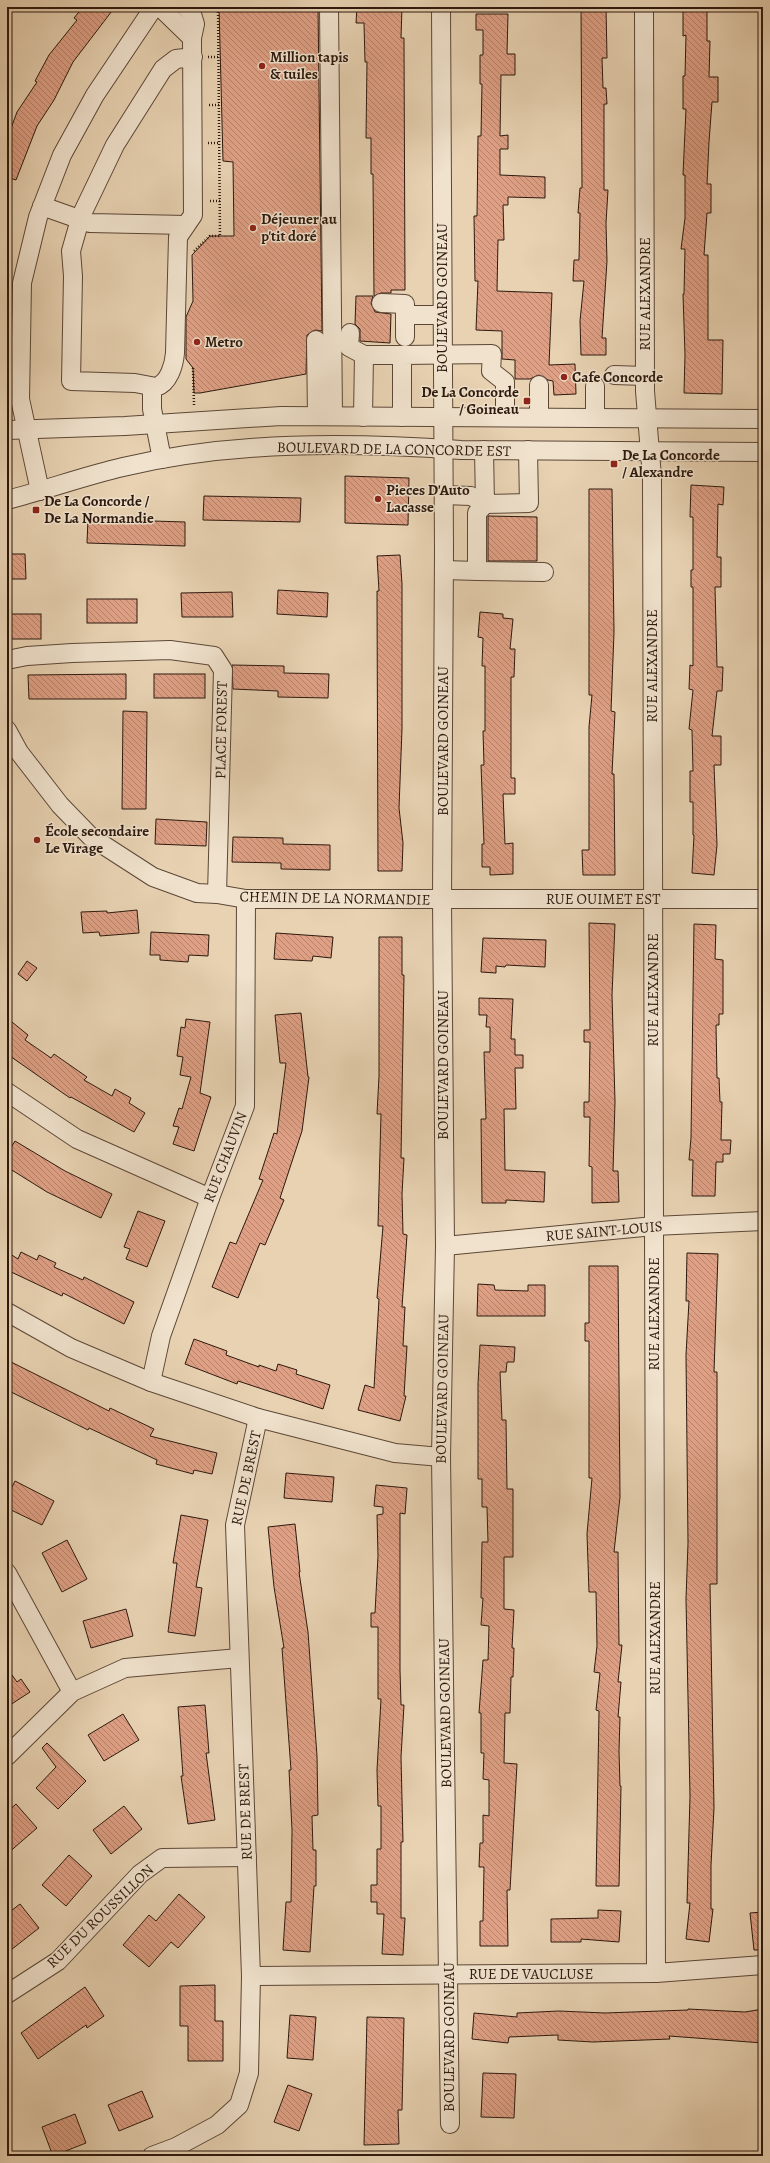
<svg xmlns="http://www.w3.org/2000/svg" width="770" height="2163" font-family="Alegreya,serif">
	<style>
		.building { fill: url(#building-back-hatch); stroke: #2d190e }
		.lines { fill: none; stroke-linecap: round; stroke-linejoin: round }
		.minor-casing { stroke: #5c4737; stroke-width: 20 }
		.path { stroke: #2d190e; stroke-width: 2.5; stroke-dasharray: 1 2; stroke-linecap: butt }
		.minor { stroke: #f0e2cd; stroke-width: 18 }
		.poi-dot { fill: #8f2418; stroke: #f0e2cd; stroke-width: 1.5 }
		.labels { text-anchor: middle; stroke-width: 3; stroke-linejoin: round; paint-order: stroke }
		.poi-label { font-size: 15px; font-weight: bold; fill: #2d190e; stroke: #f0e2cd; text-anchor: start }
		.street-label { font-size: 15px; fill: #2d190e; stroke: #f0e2cd }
	</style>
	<defs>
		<pattern id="building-back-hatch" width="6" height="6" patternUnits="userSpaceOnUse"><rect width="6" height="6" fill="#dfa085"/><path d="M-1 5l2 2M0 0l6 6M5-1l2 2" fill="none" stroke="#b5826b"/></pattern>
	</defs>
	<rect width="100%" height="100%" fill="#e8d2b2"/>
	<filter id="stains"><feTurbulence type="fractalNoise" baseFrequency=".005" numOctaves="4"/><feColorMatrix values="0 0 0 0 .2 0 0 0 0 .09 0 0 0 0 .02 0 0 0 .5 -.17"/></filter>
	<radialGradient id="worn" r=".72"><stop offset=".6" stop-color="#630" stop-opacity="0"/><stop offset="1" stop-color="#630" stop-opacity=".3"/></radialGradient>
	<!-- building -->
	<g class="building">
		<path d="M83 7H115L73 62 54 100 37 126 16 180 7 177V139L17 112 37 82 35 81 49 55 77 20 74 18Z"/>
		<path d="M219 7H318L322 331 315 330 307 335 306 374 200 393H194L193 368 186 359V317L193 301 192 255 210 236H234L233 162 223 161Z"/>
		<path d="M357 7H402L401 38H404L405 290H391V293H381L374 296 373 174H371V138H366L367 62H365L364 23H356Z"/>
		<path d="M606 7 607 58H602L603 88H606L607 104H604V190H608L606 223 607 261 602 338H606V355H581L580 321 584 281H573L574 260H579L580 213H578L580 188H582L581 8Z"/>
		<path d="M683 7H707V41H710L709 77H718V102H712L709 142 707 184H711V213H707L704 255H708V340H723L722 394 684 393 685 355 683 294H684L685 249H681L685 218V175H683L686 109H683V76H685L686 35 683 36Z"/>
		<path d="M476 14H508L507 54H515V75H501L500 136 508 135V149H500V175L545 177V198L508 197V205H503L504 240H498L497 291 552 293 549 365 575 364 576 394 554 395 553 381 548 380 539 375 530 379H515V360L502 359V331L476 330 478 281H475L474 216H477L478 136H481L482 84H480V55H483V30H476Z"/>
		<path d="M356 296H373L371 303 375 312 391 314 390 343 360 341V329L355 324Z"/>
		<path d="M345 476 409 478 408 525 345 523Z"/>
		<path d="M691 485 724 487 723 505 718 504 717 557H721V587H715L717 667H723L722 691H717L712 736H721V765H714L717 845 714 875 692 873 694 835H693V802H690V771H693L692 730 689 729 693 690 689 689 690 665 693 666V587H691V570H693V517H690Z"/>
		<path d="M589 489H612L614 632 611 711 615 712 612 774H614L615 875H583L582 850H589V727L592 695H589Z"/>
		<path d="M204 496 301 498 300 522 203 520Z"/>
		<path d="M488 516 537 517V561H488Z"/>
		<path d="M88 519 185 522V546L87 543Z"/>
		<path d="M7 554H25L26 579H7Z"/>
		<path d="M400 555 402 584V729L399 808 403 843 402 871H378L377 591H379L377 556Z"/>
		<path d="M278 590 328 593 327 617 277 614Z"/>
		<path d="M232 592 233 617H182L181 593Z"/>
		<rect x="87" y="599" width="50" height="24"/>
		<path d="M480 612 503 614V618L513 619 510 649H515L514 677H511V778H515V794H503L505 844 513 843V874L490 875V867H482V844H484L481 765H484L483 731H485V666H482L483 638 478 637Z"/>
		<rect x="7" y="614" width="34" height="25"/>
		<path d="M232 665 284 666V673L329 674 328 698 278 697V691L233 689Z"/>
		<path d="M126 674V699H29L28 675Z"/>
		<rect x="154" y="674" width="51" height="24"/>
		<path d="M123 711 147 712 146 809H122Z"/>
		<path d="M156 819 207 822 206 846 155 844Z"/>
		<path d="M233 837 283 838V844L330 845V870L281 869V863L232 862Z"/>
		<path d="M137 910 139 933 100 936 99 932 83 933 81 912 107 911V913Z"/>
		<path d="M589 923 615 924 612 995 615 1102 613 1171H618L619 1202 592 1203V1167L589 1166 590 1117H584V1102H589L590 1042H584V1030H590Z"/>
		<path d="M694 924 716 925 715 959 723 960V1014H719V1025H716L717 1078H719L720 1102H722L721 1140H731L730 1154H723V1162H716L715 1196H692L693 1160H689L691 1138Z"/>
		<path d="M151 932 209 935 208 956 189 955 188 962 160 960V955H150Z"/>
		<path d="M276 933 333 937 331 958 313 956 312 961 274 959Z"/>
		<path d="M379 937H402V975H404L401 1158H404L402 1194 403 1234 407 1235 402 1307H405L403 1346H407L404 1396H406L400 1421 358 1410 365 1385 374 1388 379 1299 377 1298 383 1226H378L381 1114H377L379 1076Z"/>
		<path d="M483 938 546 940 545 967 506 965 505 967 496 966V973L481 972Z"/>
		<path d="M27 961 37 968 27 981 18 974Z"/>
		<path d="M479 998 513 999 511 1039H515V1055H523V1068H515L516 1109H504L505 1170 545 1172 544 1202 506 1200V1203H482L481 1119H486L484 1052H490V1027H486L487 1015H479Z"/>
		<path d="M301 1013 308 1077H309L302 1131 280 1198 284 1200 265 1245 260 1243 238 1298 212 1287 230 1242 236 1244 263 1180 259 1179 274 1133 277 1134 286 1063H280L275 1015Z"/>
		<path d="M7 1018 28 1035 25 1040 51 1058 54 1054 87 1077 84 1080 112 1096 115 1089 131 1098 129 1103 145 1113 134 1132 71 1097 70 1098 7 1054Z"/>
		<path d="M186 1019 210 1022 200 1093 211 1097 194 1151 173 1144 179 1127 173 1126 179 1108 182 1109 191 1077 180 1075 183 1057 177 1056 181 1027 185 1028Z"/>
		<path d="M15 1141 65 1171 112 1194 101 1218 47 1192 7 1167V1154Z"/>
		<path d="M138 1211 165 1221 147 1267 126 1259 130 1249 124 1247Z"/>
		<path d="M7 1252 18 1259 21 1252 37 1260 39 1255 56 1263 54 1267 83 1280 84 1277 134 1302 124 1324 63 1293 62 1296 7 1270Z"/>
		<path d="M687 1253 718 1254 714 1372H717V1584H710L714 1808 711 1865V1909H713L709 1942 686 1939 690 1903H687L690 1796 686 1599 688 1543 686 1355 689 1301H686Z"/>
		<path d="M589 1266H618L620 1497 614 1552H618L619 1645H622L618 1682H621L618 1717H620L619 1751 620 1786H621L619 1886H596L599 1711 596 1710 600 1673 594 1672 597 1646 596 1592H589L587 1534 592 1478H589V1341H585V1323H589Z"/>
		<path d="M478 1284 494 1285 495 1290 528 1291V1285H545V1316H477Z"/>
		<path d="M194 1339 227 1351 226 1355 259 1367V1365L276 1371 278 1364 297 1370 296 1374 330 1385 323 1409 238 1381 237 1384 185 1364Z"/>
		<path d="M480 1345 515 1347 514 1362H507L506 1372H500L502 1420H506L507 1489H513V1557H504V1609L514 1610 512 1648H514L513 1677H511L510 1713H505L504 1763 517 1764 510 1890H507L508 1946H480V1921H483L484 1867H479L480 1843H483V1815L489 1816V1780L483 1779 484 1753H481V1713H479L483 1660H488L489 1626 481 1625 483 1598H481L482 1542H488L487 1507H482V1479H478V1384Z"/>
		<path d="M7 1360 109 1411 110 1408 154 1429 150 1436 217 1453 212 1474 194 1470 193 1474 156 1464 157 1460 89 1428 88 1430 7 1390Z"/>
		<path d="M286 1473 334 1477 332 1502 284 1498Z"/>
		<path d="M15 1481 54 1501 42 1525 7 1508V1497Z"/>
		<path d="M376 1485 407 1488 405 1514 400 1513V1670L401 1705H404L401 1757 403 1842H401V1918H405L403 1955 382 1954 384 1914H377V1902H371V1885H377V1849H381V1806H378L377 1770 381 1699H378V1627H371V1613H375L378 1556 377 1515 383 1514V1507L374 1506Z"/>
		<path d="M181 1515 208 1520 196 1587 202 1588 195 1636 168 1632 177 1563H173Z"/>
		<path d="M295 1524 300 1572H299L308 1632 317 1756 318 1815 312 1816 313 1850H316V1886H314L310 1952 283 1950 286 1902H291L292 1830 289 1770H291L282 1648H284L274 1587 268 1527Z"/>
		<path d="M67 1540 87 1579 62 1592 42 1553Z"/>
		<path d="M126 1609 133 1636 91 1648 83 1621Z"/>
		<path d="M7 1668 17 1682 21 1679 30 1692 7 1707Z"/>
		<path d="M205 1705 209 1753H206L215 1820 188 1824 181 1776H183L178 1707Z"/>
		<path d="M123 1714 139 1740 104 1761 88 1735Z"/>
		<path d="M47 1743 86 1781 58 1809 36 1788 56 1767 42 1748Z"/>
		<path d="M16 1804 37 1828 7 1854V1812Z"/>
		<path d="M124 1806 142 1829 111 1854 93 1830Z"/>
		<path d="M69 1855 92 1876 66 1906 42 1885Z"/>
		<path d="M179 1894 205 1917 178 1948 171 1942 149 1967 123 1945 149 1915 156 1921Z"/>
		<path d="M20 1904 39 1928 7 1953V1914Z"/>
		<path d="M598 1910 621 1911 619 1942 581 1939V1942H551V1919L598 1918Z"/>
		<path d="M763 1912V1950H754L750 1913Z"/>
		<path d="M215 1985V2021H223V2061H188V2026H180V1986Z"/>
		<path d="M85 1987 104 2016 87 2028 86 2025 38 2059 21 2033Z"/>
		<path d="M688 2009 745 2012 763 2009V2043L669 2036 670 2039 593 2042 558 2040V2035L509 2037 508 2043 472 2039 474 2013 517 2017V2013L559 2011 605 2013 688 2010Z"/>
		<path d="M290 2015 316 2017 313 2060 287 2058Z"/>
		<path d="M367 2017 404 2018 402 2110H398L399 2144 364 2145Z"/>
		<path d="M483 2073 516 2074 514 2118 481 2117Z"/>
		<path d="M288 2085 312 2094 299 2131 274 2122Z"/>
		<path d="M142 2091 153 2117 119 2131 108 2105Z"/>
		<path d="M75 2114 86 2143 53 2156 42 2127Z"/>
	</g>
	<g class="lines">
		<!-- minor casing -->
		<g class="minor-casing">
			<g id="minor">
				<path d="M160 7 192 38"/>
				<path d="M186 7 192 14 195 24 192 38 193 215 178 237 175 353C174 365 169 383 156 387L135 383 71 381 73 276 71 251 81 216 115 145 163 69 176 59 193 57"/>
				<path d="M329 7 333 416"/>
				<path d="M441 7 444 551 442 900 445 1246 441 1457 450 2124"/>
				<path d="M644 7 645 391 652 477 656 1973"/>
				<path d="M42 206 90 223 186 225"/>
				<path d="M381 303 405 304V337"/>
				<path d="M405 315H442"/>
				<path d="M350 333 349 347 364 355"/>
				<path d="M316 340 317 416"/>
				<path d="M614 375 645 376"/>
				<path d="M152 388V409L162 459"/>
				<path d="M363 417 364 355H402"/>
				<path d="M402 417V355L492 354 491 371 505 382V417"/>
				<path d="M539 417V385"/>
				<path d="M595 418V386"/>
				<path d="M7 430 125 426 281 416 763 419"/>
				<path d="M484 450 485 504 529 503 528 450"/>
				<path d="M40 491 20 399 22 283 38 217 62 155 95 95 154 7"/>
				<path d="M444 495 471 496 485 504 477 513V571L444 570"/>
				<path d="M7 500C46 490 84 476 123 467 233 441 350 442 461 450L763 452"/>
				<path d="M477 571 544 572"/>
				<path d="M7 660 27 656 72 653 170 650 214 656 223 670 217 894"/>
				<path d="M7 730 19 752 60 805 91 837 153 877 197 893 217 894 246 899H763"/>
				<path d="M7 1092 77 1139 210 1198"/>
				<path d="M445 1246 654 1226 763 1221"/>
				<path d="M7 1312 71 1348 151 1382 258 1418 395 1453 441 1457"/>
				<path d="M151 1382 161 1336 210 1198 245 1106 246 899"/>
				<path d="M7 1573 72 1692"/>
				<path d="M7 1756 72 1692 125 1668 239 1658"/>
				<path d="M251 1976 656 1973 763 1965"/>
				<path d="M7 1994 58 1961 140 1874 162 1858 247 1857"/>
				<path d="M152 2156 176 2147 217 2125 239 2105 249 2073 251 1976 235 1525 258 1418"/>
			</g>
		</g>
		<!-- path -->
		<g class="path">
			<path d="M208 57H218"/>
			<path d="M209 105H220"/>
			<path d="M208 143H220"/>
			<path d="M210 201H220"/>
			<path d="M194 251 210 236H220L218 7"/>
			<path d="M193 368 194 405"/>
		</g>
		<!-- minor -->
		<use href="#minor" class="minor"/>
	</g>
	<!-- markers -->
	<g class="poi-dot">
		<circle cx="262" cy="66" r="4"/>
		<circle cx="253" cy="228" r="4"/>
		<circle cx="197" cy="342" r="4"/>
		<circle cx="564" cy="377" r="4"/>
		<rect x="523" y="397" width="8" height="8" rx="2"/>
		<rect x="610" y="460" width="8" height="8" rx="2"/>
		<circle cx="378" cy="499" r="4"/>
		<rect x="32" y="506" width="8" height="8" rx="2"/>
		<circle cx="37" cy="840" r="4"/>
	</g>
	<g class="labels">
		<!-- poi labels -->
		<g class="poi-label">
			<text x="270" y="62">Million tapis<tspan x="270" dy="17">&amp; tuiles</tspan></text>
			<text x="261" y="224">Déjeuner au<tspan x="261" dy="17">p'tit doré</tspan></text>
			<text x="205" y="347">Metro</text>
			<text x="572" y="382">Cafe Concorde</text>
			<text x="519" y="397" text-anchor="end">De La Concorde<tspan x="519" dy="17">/ Goineau</tspan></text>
			<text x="622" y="460">De La Concorde<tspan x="622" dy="17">/ Alexandre</tspan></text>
			<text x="386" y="495">Pieces D'Auto<tspan x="386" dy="17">Lacasse</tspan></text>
			<text x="44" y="506">De La Concorde /<tspan x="44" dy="17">De La Normandie</tspan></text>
			<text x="45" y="836">École secondaire<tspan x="45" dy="17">Le Virage</tspan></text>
		</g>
		<!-- street labels -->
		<g class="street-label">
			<text transform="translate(645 294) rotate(-90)" y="5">RUE ALEXANDRE</text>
			<text transform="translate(442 298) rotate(-90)" y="5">BOULEVARD GOINEAU</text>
			<text transform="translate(394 449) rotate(1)" y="5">BOULEVARD DE LA CONCORDE EST</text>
			<text transform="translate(652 666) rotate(-90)" y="5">RUE ALEXANDRE</text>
			<text transform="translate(221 730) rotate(-89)" y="5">PLACE FOREST</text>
			<text transform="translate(443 741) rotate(-90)" y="5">BOULEVARD GOINEAU</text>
			<text transform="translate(335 898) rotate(1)" y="5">CHEMIN DE LA NORMANDIE</text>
			<text x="603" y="904">RUE OUIMET EST</text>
			<text transform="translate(653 990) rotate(-90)" y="5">RUE ALEXANDRE</text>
			<text transform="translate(443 1065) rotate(-90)" y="5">BOULEVARD GOINEAU</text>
			<text transform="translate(225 1157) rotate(-69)" y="5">RUE CHAUVIN</text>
			<text transform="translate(604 1231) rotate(-5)" y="5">RUE SAINT-LOUIS</text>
			<text transform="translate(654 1314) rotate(-90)" y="5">RUE ALEXANDRE</text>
			<text transform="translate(442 1389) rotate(-89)" y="5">BOULEVARD GOINEAU</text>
			<text transform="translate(246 1478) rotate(-78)" y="5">RUE DE BREST</text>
			<text transform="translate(655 1638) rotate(-90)" y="5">RUE ALEXANDRE</text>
			<text transform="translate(445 1713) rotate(-91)" y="5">BOULEVARD GOINEAU</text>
			<text transform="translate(245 1812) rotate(-92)" y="5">RUE DE BREST</text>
			<text transform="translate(100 1916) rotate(-44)" y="5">RUE DU ROUSSILLON</text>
			<text x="531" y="1979">RUE DE VAUCLUSE</text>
			<text transform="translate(449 2037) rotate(-90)" y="5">BOULEVARD GOINEAU</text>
		</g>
	</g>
	<!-- margin -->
	<rect width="770" height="2163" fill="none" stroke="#e8d2b2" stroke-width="24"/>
	<rect x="8" y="8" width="754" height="2147" fill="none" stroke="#2d190e" stroke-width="2"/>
	<rect x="12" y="12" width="746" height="2139" fill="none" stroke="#2d190e"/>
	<rect width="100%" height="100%" filter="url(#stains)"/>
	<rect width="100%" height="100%" fill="url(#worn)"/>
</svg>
